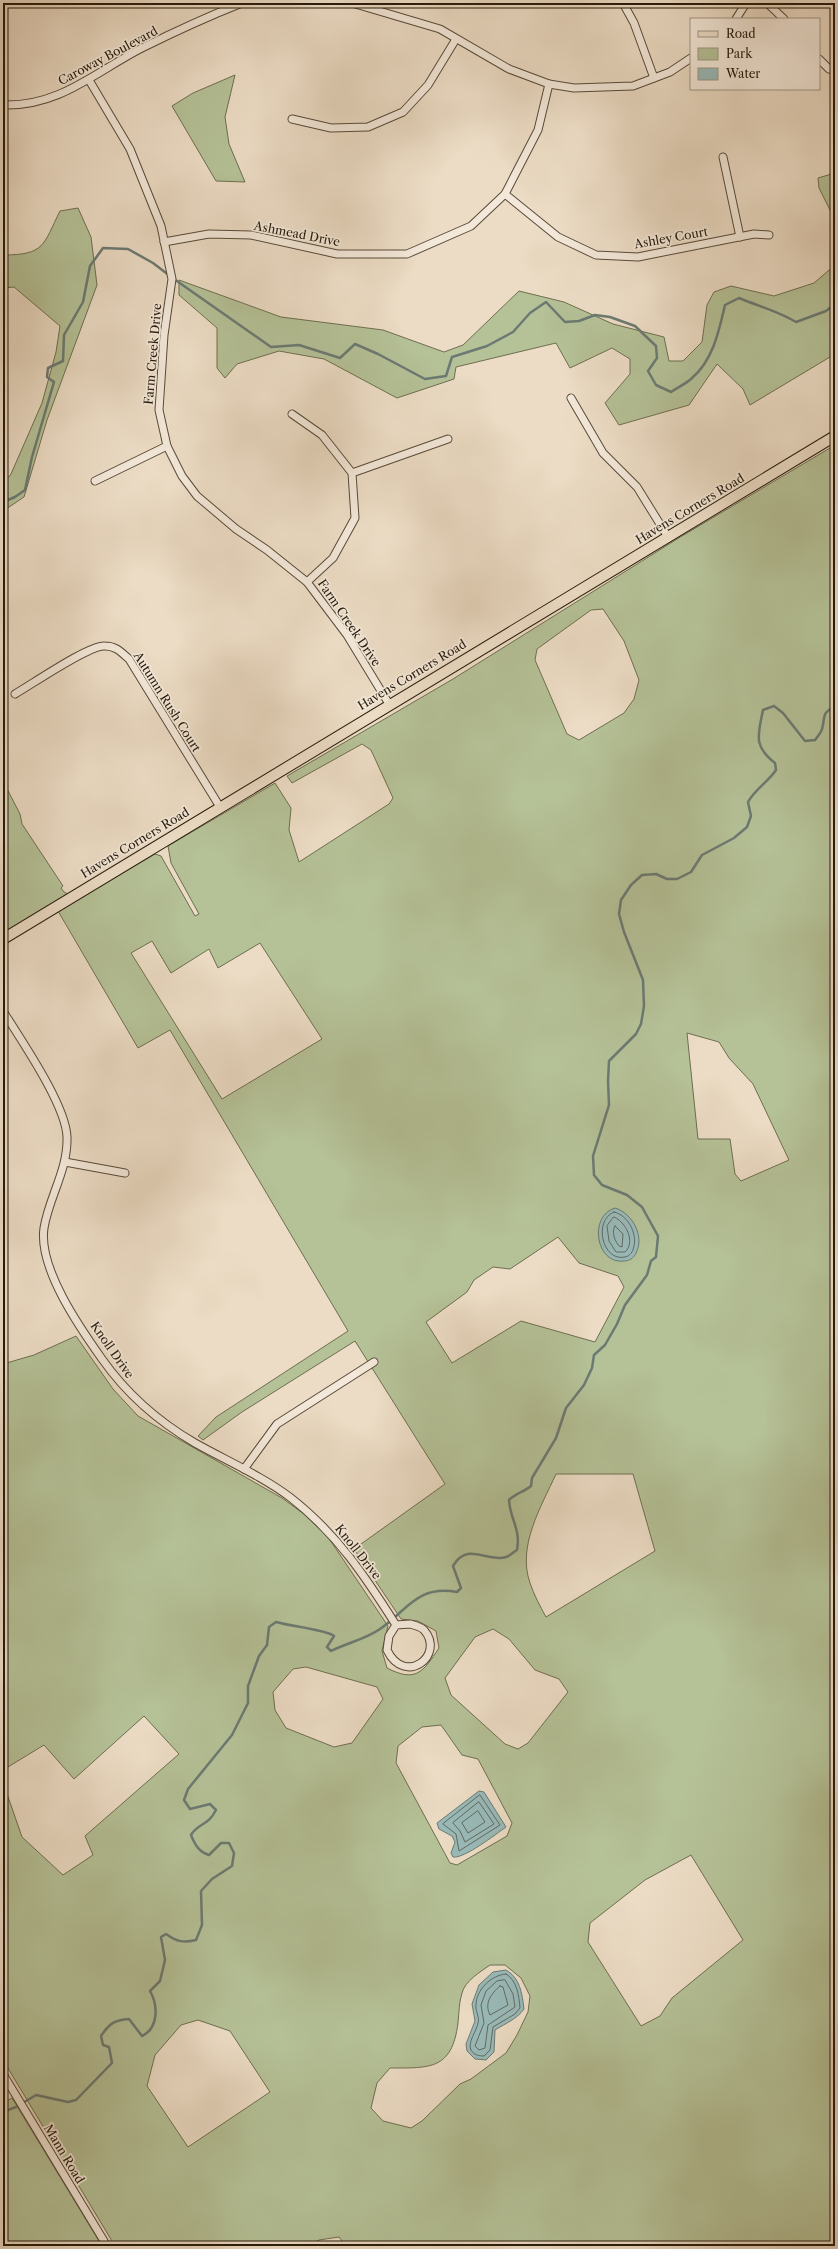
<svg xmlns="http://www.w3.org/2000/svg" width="838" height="2249" font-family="'Libre Caslon Text',serif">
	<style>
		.green { fill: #b5c197; stroke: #6e6e50; fill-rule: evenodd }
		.water { fill: #99bab9; stroke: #6b7a73 }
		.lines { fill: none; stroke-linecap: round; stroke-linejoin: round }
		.shore { stroke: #606a62; stroke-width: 1 }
		.stream { stroke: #6b7a73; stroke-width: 2.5 }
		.street-casing { stroke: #584a39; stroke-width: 9 }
		.primary-casing { stroke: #261a0a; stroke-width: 12 }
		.street { stroke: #f3e8d9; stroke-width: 7 }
		.primary { stroke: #ecdcc5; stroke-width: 10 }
		.labels { text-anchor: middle; stroke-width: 3.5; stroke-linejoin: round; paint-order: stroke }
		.street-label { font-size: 12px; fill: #261a0a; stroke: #f3e8d9 }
	</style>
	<rect width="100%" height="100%" fill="#ecdcc5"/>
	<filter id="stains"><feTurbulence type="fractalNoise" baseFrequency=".005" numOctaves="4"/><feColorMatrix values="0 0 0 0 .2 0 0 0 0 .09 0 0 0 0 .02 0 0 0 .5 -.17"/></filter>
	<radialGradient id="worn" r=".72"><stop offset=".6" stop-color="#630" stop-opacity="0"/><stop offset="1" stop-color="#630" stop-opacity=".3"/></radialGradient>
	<!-- green -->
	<g class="green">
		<path d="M235 75 225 117 229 144 245 182 216 181 172 106 193 93Z"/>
		<path d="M835 173V220L819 188 818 178Z"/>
		<path d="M78 208 91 237 97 285 47 420 24 497 3 511V483L11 474 42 403 56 352 60 326 14 287 3 288V255C45 255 43 245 60 211Z"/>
		<path d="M835 265V354L750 405 743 389 717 364 689 405 619 425 605 403 630 374V359L612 348 570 368 556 343 456 367 454 379 397 398 324 359 279 351 237 364 225 378 217 368V328L179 295V280L281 317 383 330 444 352 463 345 519 291 564 302 613 324 664 337 669 361H683L702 342 707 305 714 292 731 286 774 296 814 283Z"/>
		<path d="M835 445V2246H346L339 2237 319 2240 309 2246H115L3 2060V1787L6 1791 22 1837 63 1875 93 1855 85 1836 179 1754 144 1716 74 1779 44 1745 3 1770V1364L34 1355 76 1336 113 1389 138 1416 282 1498 304 1514 328 1537 388 1626 382 1651 387 1668C416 1683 423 1672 439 1648L436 1631 418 1621 401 1619 354 1549 445 1484 355 1341 242 1412 203 1440 198 1436 216 1417 348 1331 170 1030 138 1048 58 911 155 854 161 856 195 916 199 914 171 863 168 846 275 783 291 808 289 830 299 862 389 804 393 798 371 750 362 744 292 783 287 776 453 679 682 536ZM603 609 624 641 639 680 634 699 624 713 579 740 567 734 535 660 537 649 591 610ZM152 941 171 973 209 949 218 968 260 943 322 1039 222 1099 131 953ZM687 1033 719 1042 729 1058 753 1084 789 1160 741 1181 735 1174 730 1139H698ZM558 1237 579 1263 618 1276 624 1287 595 1342 521 1321 452 1363 426 1322 467 1292 474 1280 493 1267 510 1269ZM556 1474H633L655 1551 546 1617C540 1606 534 1595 530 1583 517 1546 541 1507 556 1474ZM493 1629 509 1639 535 1670 559 1679 568 1692 528 1743 518 1749 505 1744 451 1695 445 1678 475 1637ZM306 1667 377 1687 383 1699 352 1743 334 1747 286 1728 275 1710 273 1692 293 1669ZM441 1725 462 1755 478 1759 512 1823 507 1836 457 1865 450 1863 396 1763 398 1746 422 1727ZM691 1855 743 1940 672 1998 660 2016 641 2026 588 1942 590 1923 645 1880ZM490 1965H505L521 1978 530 1996 528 2012 517 2035 506 2053 471 2079 460 2084 422 2121 411 2128 383 2121 371 2108 377 2083 390 2068C430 2068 452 2070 458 2023 459 2013 459 2002 462 1993 465 1981 480 1972 490 1965ZM198 2020 230 2031 270 2092 188 2147 147 2086 155 2055 181 2025Z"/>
		<path d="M3 781 20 814 22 824 63 886 61 888 64 892 68 894 3 934Z"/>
		<path d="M12 2098 102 2246H3V2103Z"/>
	</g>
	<!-- water -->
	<g class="water">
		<path d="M615 1208C632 1213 645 1236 636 1253 634 1258 629 1261 624 1261 596 1265 588 1216 615 1208Z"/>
		<path d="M479 1791 484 1792 506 1827C496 1834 464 1859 453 1857L451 1853 455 1842 452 1836 439 1829 437 1823Z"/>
		<path d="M506 1970C520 1978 522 1993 524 2009 517 2019 506 2023 495 2030L494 2052 486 2060 475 2059 467 2051 466 2044 475 2021 472 2004 479 1985 493 1972Z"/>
	</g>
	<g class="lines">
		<!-- shore -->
		<g class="shore">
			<path d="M614 1212C628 1215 637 1233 634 1246 633 1252 630 1256 625 1257 602 1262 593 1220 614 1212Z"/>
			<path d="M614 1217C626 1222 636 1242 625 1252H616L609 1241 607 1226Z"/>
			<path d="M615 1226 623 1234 622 1247 619 1246C615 1241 611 1232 615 1226Z"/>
			<path d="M480 1795 500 1825 459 1851 456 1834 443 1824Z"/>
			<path d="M479 1802 494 1824 465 1842 460 1831 453 1823Z"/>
			<path d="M478 1811 485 1822 468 1833 462 1823Z"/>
			<path d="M506 1974C517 1980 519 1996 520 2008L515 2014 493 2027 490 2050 484 2056C479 2056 474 2055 471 2050 467 2043 477 2030 478 2023 480 2017 475 2011 476 2005 476 1990 491 1975 506 1974Z"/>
			<path d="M505 1980 513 1994 515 2007 488 2025 485 2048 479 2050 475 2046 484 2023 481 2005 486 1991 497 1981Z"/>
			<path d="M500 1986 503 1987 508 2005 490 2015C484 2003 491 1994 500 1986Z"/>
		</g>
		<!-- stream -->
		<g class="stream">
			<path d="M174 279 271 347 299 345 340 358 355 344 378 354 425 379 446 376 452 357 487 346 513 332 530 313 546 302 565 322 579 321 595 315 610 317 635 326 656 346 657 358 648 371 656 385 671 392C678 387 686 384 692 378 713 360 719 331 725 305L739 298C758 306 778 311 796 322L826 311 835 304"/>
			<path d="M3 502 15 497 25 490 32 457 54 382 47 377 48 368 63 361 64 335 83 302 90 266 103 248 128 249 153 263 170 276"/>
			<path d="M3 2112 16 2107 36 2095 68 2102 76 2100 112 2063 109 2047 103 2045 101 2036C109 2024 114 2020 129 2019L142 2036C159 2028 158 2005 150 1991L160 1981 165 1960 161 1937 166 1934C177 1942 184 1943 196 1940L202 1925 201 1891 212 1879 232 1866 234 1853 229 1843H221L209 1855C199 1852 195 1845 191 1835 198 1823 208 1826 216 1810L210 1804 190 1809 184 1800 188 1789 232 1735 248 1703V1686L259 1656 267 1645 269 1627 276 1622C289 1626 327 1630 334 1636L327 1647 331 1651C347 1643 366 1639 380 1629 407 1611 416 1585 457 1592L461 1588 453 1566C468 1541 486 1563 506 1557 510 1556 513 1552 517 1550 521 1529 510 1519 509 1500 516 1493 524 1492 531 1486L532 1478 556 1438 566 1408 584 1385 592 1368 594 1355 605 1345 617 1324 625 1305 647 1275 651 1261 656 1257 658 1236 642 1207 627 1195 602 1185 594 1175 593 1156 609 1105 608 1081 609 1061 636 1034 641 1024 644 1006 643 980 624 932 619 914 621 900 631 885 642 875 656 874 667 879H677L691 872 702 855 734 838 747 827 751 816 748 802C755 789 768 782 776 770L775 763C753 746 758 735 763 710L774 706 783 713 805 741 815 740C817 737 821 733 822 729 826 716 820 715 835 706"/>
		</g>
		<!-- street casing -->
		<g class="street-casing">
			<g id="street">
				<path d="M352 3 440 29 509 69 549 84 574 88 633 86 670 72 691 58"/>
				<path d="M623 3 634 23 654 78"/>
				<path d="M767 3 784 19"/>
				<path d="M736 19 746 3"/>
				<path d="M819 59 829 69 835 70"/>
				<path d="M89 80 130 149 161 226 172 279 164 335 159 410 167 446 182 476 197 496 236 529 267 550 307 582 347 635 389 704"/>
				<path d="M3 105C59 107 95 72 142 48 174 32 209 16 242 3"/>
				<path d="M292 119 331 128 368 127 403 112 428 85 456 39"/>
				<path d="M723 157 740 237"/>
				<path d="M505 194 558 237 596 255 638 257 754 234 769 235"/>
				<path d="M164 242 209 234 251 235 337 254H407L471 226 505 194 538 130 549 84"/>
				<path d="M571 398 603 453 637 487 668 537"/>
				<path d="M292 414 322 435 352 473 355 518 333 558 307 582"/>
				<path d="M352 473 448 439"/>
				<path d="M95 481 167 446"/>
				<path d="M15 694C31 685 90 644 105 646 116 646 121 652 129 659L220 807"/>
				<path d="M3 1011C21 1040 66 1105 67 1137 68 1170 49 1197 44 1228 38 1268 80 1328 102 1359 126 1393 159 1422 195 1443 227 1461 262 1476 291 1498 337 1534 365 1576 396 1625"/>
				<path d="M65 1162 125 1173"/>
				<path d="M244 1469 277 1424 374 1362"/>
				<path d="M410 1624C414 1625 421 1627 424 1630 446 1655 405 1687 387 1650L389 1636 396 1625Z"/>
				<path d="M3 2074 107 2246"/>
			</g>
		</g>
		<!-- primary casing -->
		<g class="primary-casing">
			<path id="primary" d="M3 939 835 436"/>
		</g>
		<!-- street -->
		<use href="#street" class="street"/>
		<!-- primary -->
		<use href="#primary" class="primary"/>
	</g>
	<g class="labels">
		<!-- street labels -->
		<g class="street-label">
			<text transform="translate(108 56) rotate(-28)" y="4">Caroway Boulevard</text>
			<text transform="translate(297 234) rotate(11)" y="4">Ashmead Drive</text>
			<text transform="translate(671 238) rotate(-10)" y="4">Ashley Court</text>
			<text transform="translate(153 354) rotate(-85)" y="4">Farm Creek Drive</text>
			<text transform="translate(690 509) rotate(-31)" y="4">Havens Corners Road</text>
			<text transform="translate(349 623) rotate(56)" y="4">Farm Creek Drive</text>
			<text transform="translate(412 675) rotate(-31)" y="4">Havens Corners Road</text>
			<text transform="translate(167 702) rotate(58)" y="4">Autumn Rush Court</text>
			<text transform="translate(135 843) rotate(-31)" y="4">Havens Corners Road</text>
			<text transform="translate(112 1350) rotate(55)" y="4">Knoll Drive</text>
			<text transform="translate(358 1552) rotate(52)" y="4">Knoll Drive</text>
			<text transform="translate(64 2154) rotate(59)" y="4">Mann Road</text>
		</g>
	</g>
	<!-- margin -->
	<rect width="838" height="2249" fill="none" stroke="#ecdcc5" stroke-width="16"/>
	<rect x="4" y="4" width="830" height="2241" fill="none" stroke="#261a0a" stroke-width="2"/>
	<rect x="8" y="8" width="822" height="2233" fill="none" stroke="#261a0a"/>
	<!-- legend -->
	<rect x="690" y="18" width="130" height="72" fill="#f3e8d9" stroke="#a19686"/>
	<rect x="698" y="31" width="20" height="6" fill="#ecdcc5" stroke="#a19686"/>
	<text x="726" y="38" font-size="12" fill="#261a0a">Road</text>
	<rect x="698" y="48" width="20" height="12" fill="#b5c197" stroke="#a19686"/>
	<text x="726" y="58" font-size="12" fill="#261a0a">Park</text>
	<rect x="698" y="68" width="20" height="12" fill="#99bab9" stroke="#a19686"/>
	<text x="726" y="78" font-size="12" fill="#261a0a">Water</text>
	<rect width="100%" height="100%" filter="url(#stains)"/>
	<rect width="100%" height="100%" fill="url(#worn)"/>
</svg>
